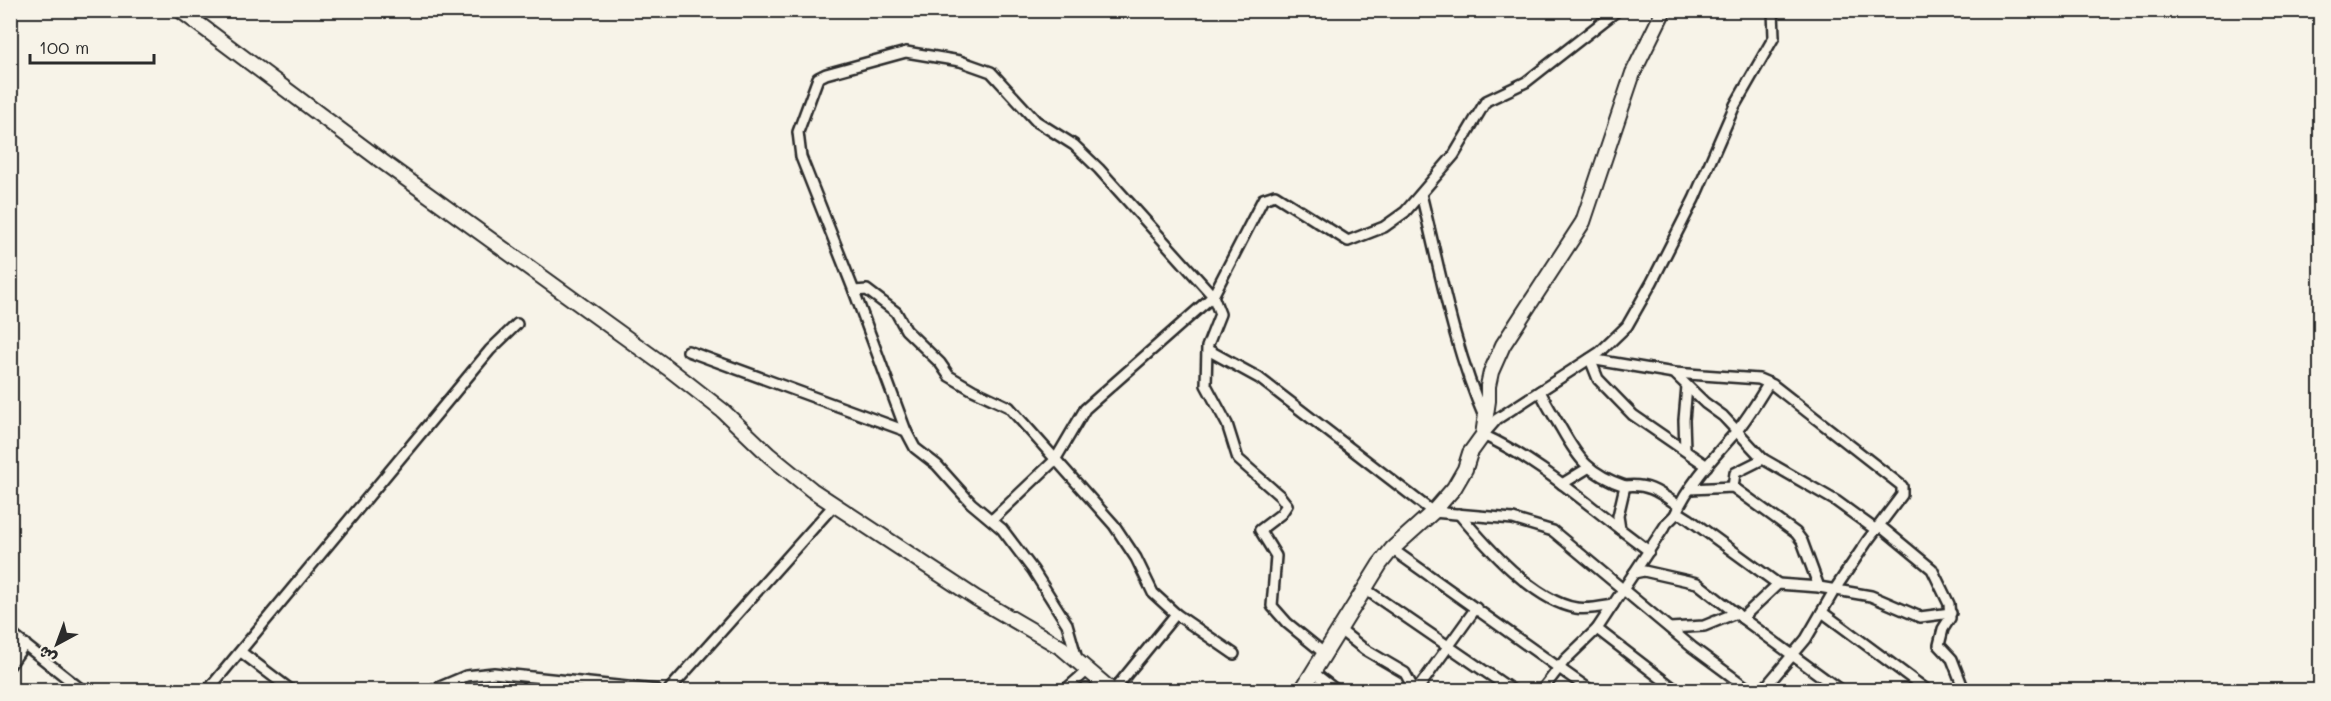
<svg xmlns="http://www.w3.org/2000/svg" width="2331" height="701" font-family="Mali,'Playpen Sans Arabic',sans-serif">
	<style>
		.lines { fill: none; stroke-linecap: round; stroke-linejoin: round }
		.street-casing { stroke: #2b2b2b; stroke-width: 14 }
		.secondary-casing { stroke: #2b2b2b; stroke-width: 18 }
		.street { stroke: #f7f3e8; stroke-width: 9 }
		.secondary { stroke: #f7f3e8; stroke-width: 14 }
	</style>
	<rect width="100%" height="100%" fill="#f7f3e8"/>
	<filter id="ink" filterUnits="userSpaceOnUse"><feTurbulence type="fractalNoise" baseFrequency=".0167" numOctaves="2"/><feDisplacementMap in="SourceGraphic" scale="12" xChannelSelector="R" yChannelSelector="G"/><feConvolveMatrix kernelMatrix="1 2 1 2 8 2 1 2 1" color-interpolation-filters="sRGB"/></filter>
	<g filter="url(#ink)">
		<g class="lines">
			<!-- street casing -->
			<g class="street-casing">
				<g id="street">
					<path d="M1421 194C1440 270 1453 346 1485 419"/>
					<path d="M854 291 867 290 896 312 906 330 940 363 949 376 973 390 1009 407 1114 525 1136 558 1153 593 1176 614"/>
					<path d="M1208 350 1259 378 1433 512 1513 519 1553 531 1692 647 1750 690"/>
					<path d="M688 351 906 431 915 448 937 465 971 503 1002 529 1033 570 1067 624 1077 659"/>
					<path d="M1590 359 1674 373 1705 403 1723 416 1763 459"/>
					<path d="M1590 359 1598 379 1633 415 1707 466"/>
					<path d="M1674 373 1759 379 1773 385 1902 486V495L1868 540 1835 589 1806 639 1763 690"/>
					<path d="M1540 391C1546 404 1554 416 1561 428 1579 460 1589 474 1625 486L1618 516 1620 529 1649 551"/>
					<path d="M906 431 854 291 801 157 798 132 818 78 826 74 906 52 960 61 991 72 1036 121 1074 145 1099 169 1213 296 1220 314 1207 347 1206 385 1227 424 1238 459 1280 496 1287 505 1281 514 1260 530 1276 556 1272 606 1287 623 1325 654"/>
					<path d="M1685 450 1684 420 1687 386"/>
					<path d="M1562 484 1588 468"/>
					<path d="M1625 486C1649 483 1660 493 1679 506"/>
					<path d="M1733 487 1735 473 1763 459 1836 501 1876 530"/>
					<path d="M1690 489 1733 487 1796 533 1802 541 1819 587"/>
					<path d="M1459 514C1486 546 1534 601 1576 608 1588 610 1601 607 1613 605"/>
					<path d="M1675 515C1688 485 1713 458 1735 433 1748 418 1758 400 1769 383"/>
					<path d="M992 520 1055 460 1085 409 1213 296 1263 199 1275 195 1348 241 1384 227 1405 212 1454 155 1486 101 1526 82 1618 10"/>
					<path d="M1880 526 1932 569 1949 604 1950 618 1943 629 1939 645 1952 659 1964 690"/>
					<path d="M1620 529C1576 495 1534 458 1483 435L1497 419 1600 352 1627 326 1652 282 1694 199 1735 105 1774 37 1773 10"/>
					<path d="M1392 549 1590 690"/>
					<path d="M1634 573 1644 571 1697 583 1742 618 1778 584 1819 587 1871 596 1920 617 1951 613"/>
					<path d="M1365 589 1512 690"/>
					<path d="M1822 612 1927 690"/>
					<path d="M1742 618 1840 690"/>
					<path d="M1670 628 1704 626 1736 613"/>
					<path d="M1597 629 1676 690"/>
					<path d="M1340 630 1364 649 1405 673 1414 690"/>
					<path d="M10 633 82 690"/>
					<path d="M241 652 291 690"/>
					<path d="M10 665 25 644"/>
					<path d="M1314 673 1336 690"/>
					<path d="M208 690 490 350 517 324"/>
					<path d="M433 690 466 676 494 673 656 690"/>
					<path d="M669 690 834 505"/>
					<path d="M1065 690 1088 670"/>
					<path d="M1114 690 1176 614 1234 654"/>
					<path d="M1417 690 1476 608"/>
					<path d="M1542 690 1565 660 1597 629 1667 523 1675 515 1681 514 1689 519 1778 584"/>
				</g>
			</g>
			<!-- secondary casing -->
			<g class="secondary-casing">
				<g id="secondary">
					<path d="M180 10 383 162 668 368 723 411 769 455 812 490 976 598 1062 648 1111 690"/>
					<path d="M1302 690 1380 564 1392 549 1433 512 1454 488 1465 469 1470 453 1483 435 1488 401V386L1491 372 1503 345 1583 222 1633 73 1664 10"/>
				</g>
			</g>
			<!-- street -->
			<use href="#street" class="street"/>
			<!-- secondary -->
			<use href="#secondary" class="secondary"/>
		</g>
	</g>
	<!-- margin -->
	<rect width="2331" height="701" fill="none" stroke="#f7f3e8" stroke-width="36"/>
	<rect x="18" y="18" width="2295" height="665" fill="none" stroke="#2b2b2b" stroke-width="2" filter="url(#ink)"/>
	<!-- north arrow -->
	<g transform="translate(57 644) rotate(221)" stroke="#f7f3e8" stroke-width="4.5" paint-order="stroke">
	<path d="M0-4.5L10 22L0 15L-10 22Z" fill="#2b2b2b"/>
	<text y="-9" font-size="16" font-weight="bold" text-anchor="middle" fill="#2b2b2b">ش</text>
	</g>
	<!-- scale -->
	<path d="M30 54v9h124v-9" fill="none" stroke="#2b2b2b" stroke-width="3"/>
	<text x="39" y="54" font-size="18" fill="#2b2b2b" stroke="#f7f3e8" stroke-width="4.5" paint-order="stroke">100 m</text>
</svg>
